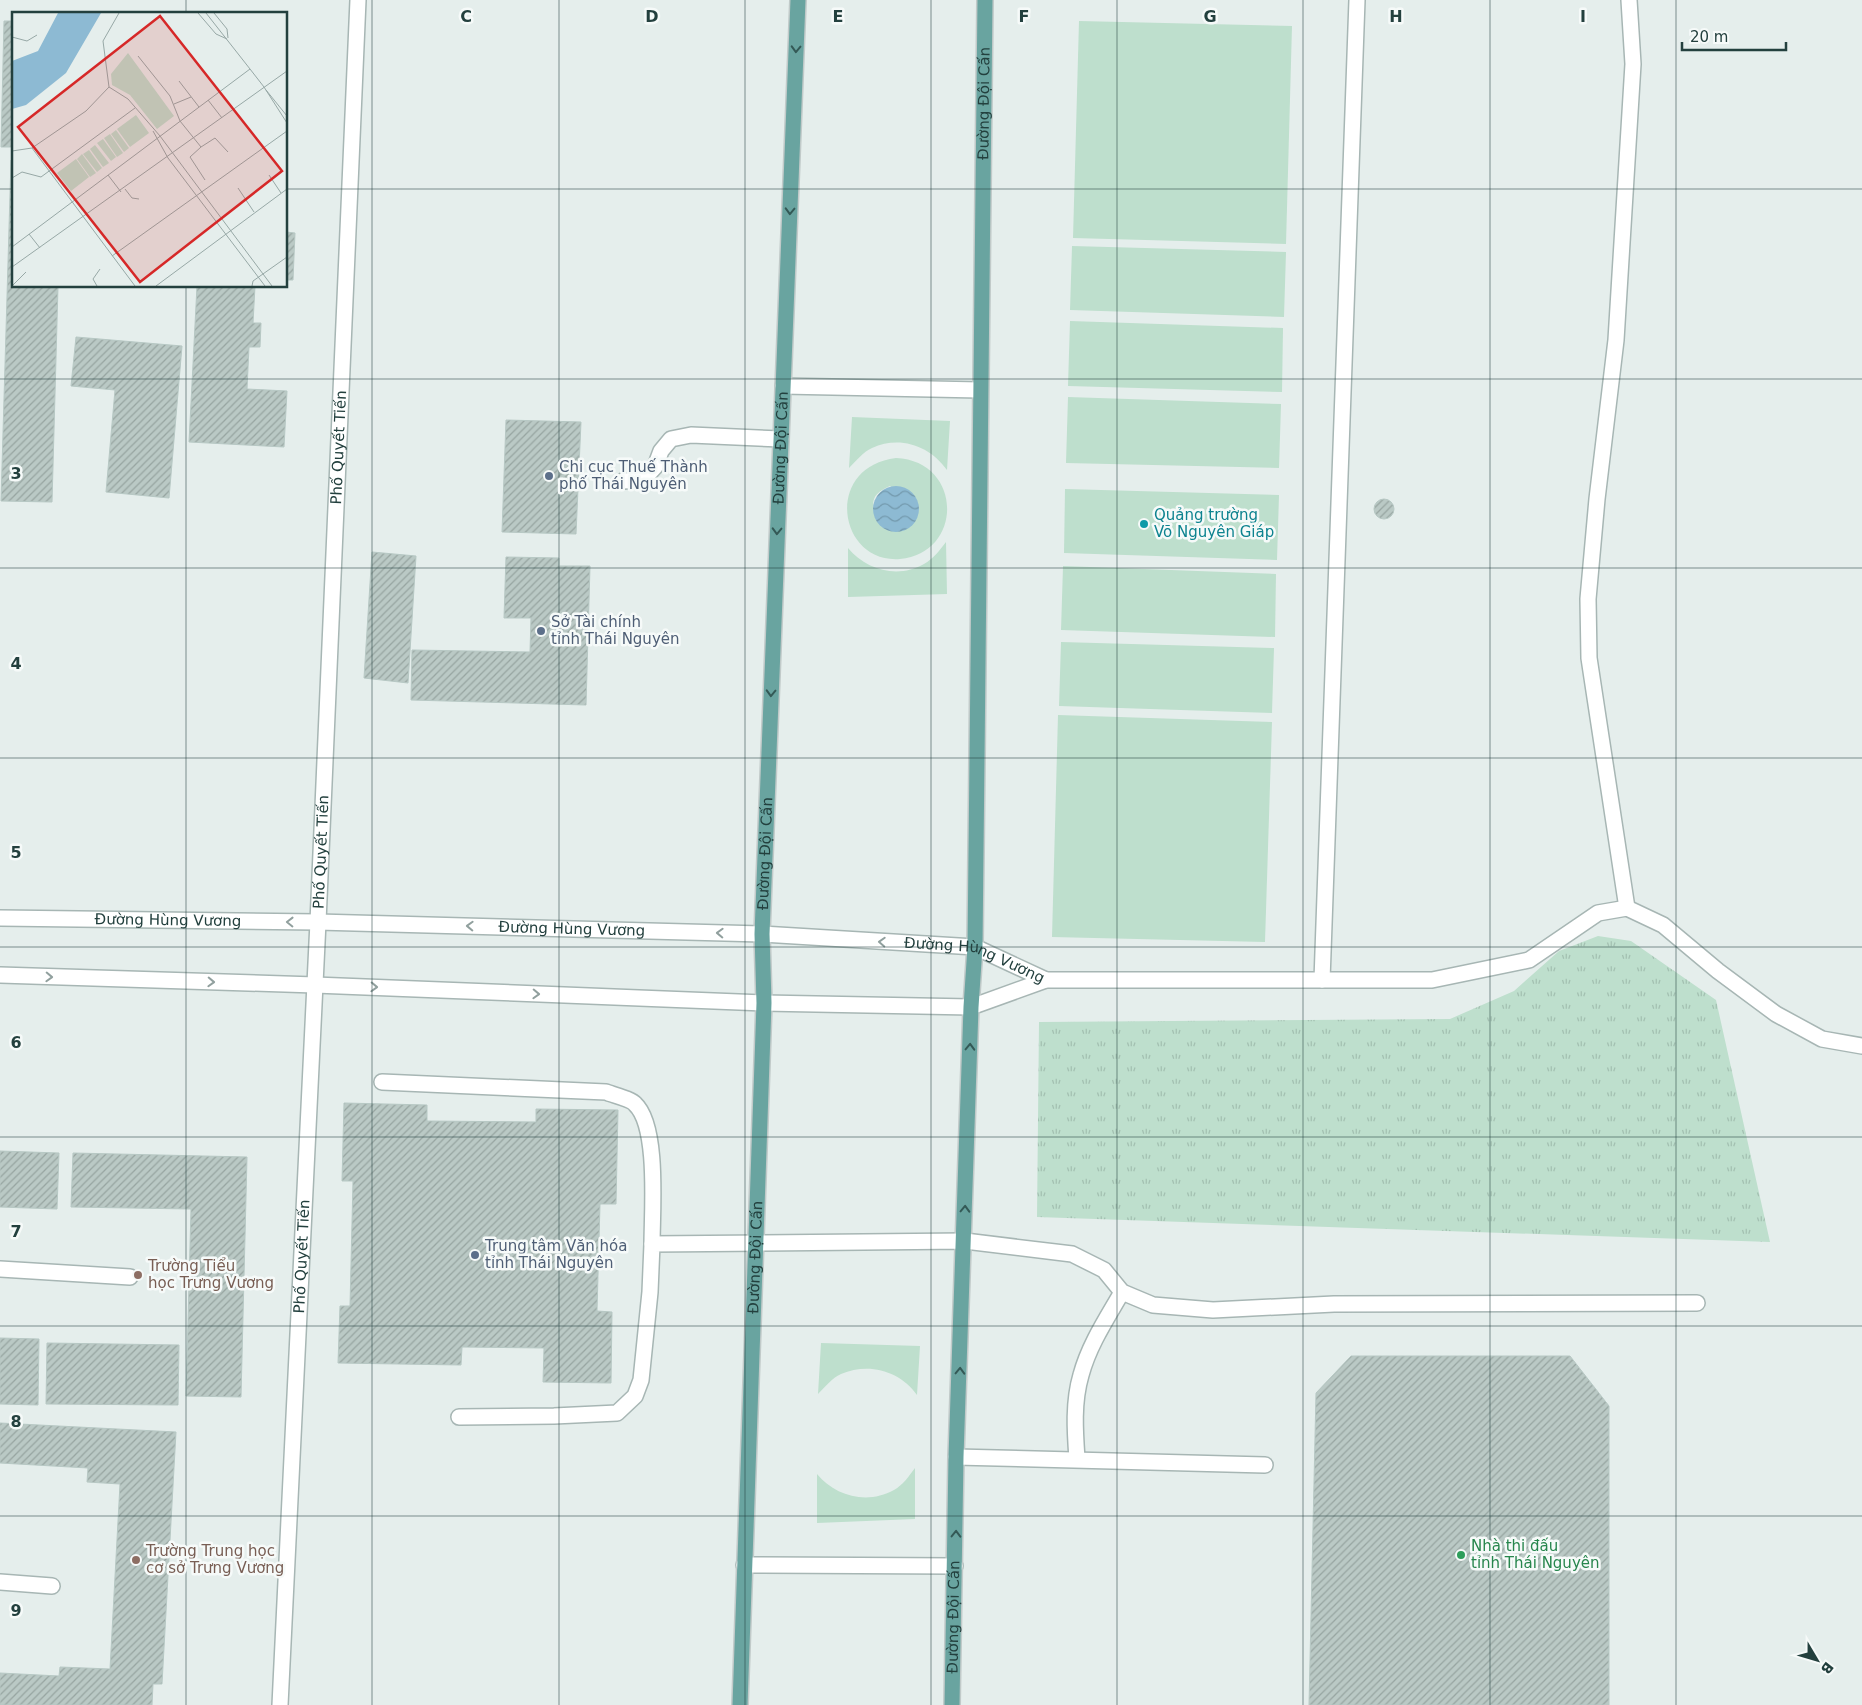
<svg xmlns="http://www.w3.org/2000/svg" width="1862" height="1705" font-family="'DejaVu Sans',sans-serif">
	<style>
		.grass { fill: #bedfcd; fill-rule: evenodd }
		.park { fill: url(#park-tufts) }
		.water { fill: url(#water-waves) }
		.building { fill: url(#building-hatch); stroke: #b7c8c4 }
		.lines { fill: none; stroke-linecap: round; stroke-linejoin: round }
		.minor-casing { stroke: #a7b6b4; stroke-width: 18 }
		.major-casing { stroke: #c1cac9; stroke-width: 18 }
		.minor { stroke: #fff; stroke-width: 15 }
		.major { stroke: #69a4a0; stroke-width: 15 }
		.oneway { stroke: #345956 }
		.oneway2 { stroke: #91a09e }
		.grid { fill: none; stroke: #23403e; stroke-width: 1; stroke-opacity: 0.55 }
		.service-dot { fill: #5c6f8a; stroke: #f6faf9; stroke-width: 2 }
		.culture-dot { fill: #0f9aa8; stroke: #f6faf9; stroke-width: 2 }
		.education-dot { fill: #8d6e63; stroke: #f6faf9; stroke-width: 2 }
		.leisure-dot { fill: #2e9e5b; stroke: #f6faf9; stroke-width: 2 }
		.labels { text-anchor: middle; stroke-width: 5; stroke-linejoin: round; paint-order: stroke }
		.street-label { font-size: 15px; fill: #23403e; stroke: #f6faf9 }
		.service-label { font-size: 15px; fill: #4e5e75; stroke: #f6faf9; text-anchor: start }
		.culture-label { font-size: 15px; fill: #0d838f; stroke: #f6faf9; text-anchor: start }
		.education-label { font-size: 15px; fill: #785e54; stroke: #f6faf9; text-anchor: start }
		.leisure-label { font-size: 15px; fill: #27864d; stroke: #f6faf9; text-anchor: start }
		.inset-road { fill: none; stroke: #97a8a6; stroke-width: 1 }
		.view { fill: #d62828; fill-opacity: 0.15; stroke: #d62828; stroke-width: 2.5 }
		.inset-edge { fill: none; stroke: #23403e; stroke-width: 2.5 }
		.grid-label { font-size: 16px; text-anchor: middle; font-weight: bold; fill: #23403e; stroke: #f6faf9; stroke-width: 5; stroke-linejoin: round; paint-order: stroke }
	</style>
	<defs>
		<pattern id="park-tufts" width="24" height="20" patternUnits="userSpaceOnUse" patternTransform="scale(1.25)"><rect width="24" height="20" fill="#bedfcd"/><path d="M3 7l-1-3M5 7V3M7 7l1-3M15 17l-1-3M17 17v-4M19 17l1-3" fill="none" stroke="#a3c0b1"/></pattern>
		<pattern id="water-waves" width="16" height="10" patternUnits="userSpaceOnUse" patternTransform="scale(1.25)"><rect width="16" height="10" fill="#8dbad3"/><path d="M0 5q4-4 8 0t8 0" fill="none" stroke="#7399ad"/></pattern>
		<pattern id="building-hatch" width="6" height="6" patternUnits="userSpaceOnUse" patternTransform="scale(1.25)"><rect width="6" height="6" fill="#bac9c5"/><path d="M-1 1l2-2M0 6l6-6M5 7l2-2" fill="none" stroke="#97a5a1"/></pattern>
	</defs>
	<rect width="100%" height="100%" fill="#e5eeec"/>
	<!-- grass -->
	<g class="grass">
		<path d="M1079 21 1292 26 1286 244 1073 238Z"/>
		<path d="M1072 246 1286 252 1284 317 1070 310Z"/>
		<path d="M1070 321 1283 328 1282 392 1068 386Z"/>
		<path d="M1068 397 1281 404 1279 468 1066 463Z"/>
		<path d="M852 417 950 421 947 470C930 446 900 435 872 448 863 452 856 461 849 468Z"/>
		<path d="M896 458C963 461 964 553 900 559 838 564 823 467 896 458ZM890 486 919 507C917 525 903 534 886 529 874 512 863 497 890 486Z"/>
		<path d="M1065 489 1279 495 1277 560 1064 553Z"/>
		<path d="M946 542 947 594 848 597V548C866 570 898 579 924 564 933 559 940 550 946 542Z"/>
		<path d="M1063 566 1276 574 1275 637 1061 630Z"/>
		<path d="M1061 642 1274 648 1272 713 1059 706Z"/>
		<path d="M1058 715 1272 722 1265 942 1052 937Z"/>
		<path d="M821 1343 920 1346 917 1395C900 1371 869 1362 841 1374 832 1378 825 1387 818 1394Z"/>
		<path d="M915 1468V1519L817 1523V1474C835 1496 867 1505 894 1490 903 1485 909 1476 915 1468Z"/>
	</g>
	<!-- park -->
	<path class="park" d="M1598 936 1631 941 1716 1000 1770 1242 1037 1217 1039 1022 1450 1019 1514 991 1559 951Z"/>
	<!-- water -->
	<circle class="water" cx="896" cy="509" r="23"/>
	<!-- building -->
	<g class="building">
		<path d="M4 21H14V147H1Z"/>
		<path d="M11 160 14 161V286H58L52 502 1 501Z"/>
		<path d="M286 232 295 233 293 280H286Z"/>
		<path d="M110 286H164V287Z"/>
		<path d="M197 286H255L253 323H261L260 347H249L247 389 287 391 284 447 189 442Z"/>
		<path d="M76 337 182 346 169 498 106 492 115 390 71 386Z"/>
		<path d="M506 420 581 422 576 534 502 532Z"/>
		<circle cx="1384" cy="509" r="10"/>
		<path d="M372 552 416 556 408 683 364 678Z"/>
		<path d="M506 557 559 558V566H590L586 705 411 700 412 650 530 652 531 618H504Z"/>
		<path d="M344 1103 427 1105V1121L536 1122V1109L618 1110 616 1204H600L597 1311 612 1312 611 1383 543 1382 544 1348 462 1347 461 1365 338 1363 340 1306H350L353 1181H342Z"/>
		<path d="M0 1151 59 1153 57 1209 0 1207Z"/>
		<path d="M73 1153 247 1157 241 1397 186 1396 191 1209 71 1207Z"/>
		<path d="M0 1338 39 1339 38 1405 0 1404Z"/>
		<path d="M47 1343 179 1345 178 1405 46 1404Z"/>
		<path d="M1351 1356H1570L1609 1406V1705H1309L1316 1393Z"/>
		<path d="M0 1423 176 1432 162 1684H153L152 1705H0V1673L59 1676 60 1667 110 1669 120 1484 87 1482 88 1468 0 1463Z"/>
	</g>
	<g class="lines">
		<!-- minor casing -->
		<g class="minor-casing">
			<g id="minor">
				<path d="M783 386 980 390"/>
				<path d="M623 481 643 480 655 467 661 451 671 439 691 435 781 439"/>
				<path d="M1627 908 1589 658 1588 599 1597 499 1616 340 1633 64 1629 0"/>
				<path id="s1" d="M0 918 318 922 762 934 975 947 1046 980"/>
				<path d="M0 975 315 985 764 1003 971 1007 1046 980H1432L1529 960 1598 913 1627 908 1663 925 1718 971 1776 1014 1822 1039 1862 1046"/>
				<path d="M1322 980 1357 0"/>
				<path d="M382 1082 606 1092C613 1095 631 1099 635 1104 659 1126 652 1212 652 1244"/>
				<path d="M0 1269 130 1277"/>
				<path d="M459 1417 554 1416 617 1413 635 1396 641 1380 650 1292 652 1244 965 1241 1072 1254 1104 1270 1122 1292 1153 1305 1213 1310 1334 1304 1697 1303"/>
				<path d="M956 1457 1265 1465"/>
				<path d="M1077 1459C1075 1431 1073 1402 1081 1375 1089 1345 1107 1318 1122 1292"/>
				<path d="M744 1565 955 1566"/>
				<path d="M0 1582 52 1586"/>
				<path id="s2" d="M280 1705 318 922 358 0"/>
			</g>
		</g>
		<!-- major casing -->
		<g class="major-casing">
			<g id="major">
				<path id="s3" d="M740 1705 764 1003 762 934 798 0"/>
				<path id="s4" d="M952 1705 956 1457 971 1007 975 947 985 0"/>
			</g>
		</g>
		<!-- minor -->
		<use href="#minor" class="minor"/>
		<!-- major -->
		<use href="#major" class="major"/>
	</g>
	<!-- one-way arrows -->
	<defs><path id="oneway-chevron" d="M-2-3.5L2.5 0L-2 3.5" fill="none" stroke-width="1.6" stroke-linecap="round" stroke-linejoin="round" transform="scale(1.25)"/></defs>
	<g class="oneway">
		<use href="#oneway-chevron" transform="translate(796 49) rotate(92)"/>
		<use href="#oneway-chevron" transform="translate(790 211) rotate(92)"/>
		<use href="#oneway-chevron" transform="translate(777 531) rotate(92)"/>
		<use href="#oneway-chevron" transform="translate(771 693) rotate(92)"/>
		<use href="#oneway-chevron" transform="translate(970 1047) rotate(-88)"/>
		<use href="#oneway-chevron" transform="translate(965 1209) rotate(-88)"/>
		<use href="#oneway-chevron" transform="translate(960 1371) rotate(-88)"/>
		<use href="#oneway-chevron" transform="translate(956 1534) rotate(-89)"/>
	</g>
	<g class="oneway2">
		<use href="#oneway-chevron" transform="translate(290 922) rotate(-179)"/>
		<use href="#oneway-chevron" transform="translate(470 926) rotate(-178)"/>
		<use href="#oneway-chevron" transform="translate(720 933) rotate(-178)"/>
		<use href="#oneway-chevron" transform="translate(882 942) rotate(-177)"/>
		<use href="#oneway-chevron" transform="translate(49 977) rotate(2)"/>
		<use href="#oneway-chevron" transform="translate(211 982) rotate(2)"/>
		<use href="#oneway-chevron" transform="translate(374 987) rotate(2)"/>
		<use href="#oneway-chevron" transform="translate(536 994) rotate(2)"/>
	</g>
	<!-- grid -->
	<path class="grid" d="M186 0V14M372 0V1705M559 0V1705M745 0V1705M931 0V1705M1117 0V1705M1303 0V1705M1490 0V1705M1676 0V1705M0 189H14M286 189H1862M186 286V1705M0 379H1862M0 568H1862M0 758H1862M0 947H1862M0 1137H1862M0 1326H1862M0 1516H1862"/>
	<!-- markers -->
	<g class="service-dot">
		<circle cx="549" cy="476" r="5"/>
		<circle cx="541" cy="631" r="5"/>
		<circle cx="475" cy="1255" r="5"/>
	</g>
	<circle class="culture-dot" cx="1144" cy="524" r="5"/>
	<g class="education-dot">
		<circle cx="138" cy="1275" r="5"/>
		<circle cx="136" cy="1560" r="5"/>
	</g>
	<circle class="leisure-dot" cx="1461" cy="1555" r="5"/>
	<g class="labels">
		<!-- street labels -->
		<g class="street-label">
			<text dy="5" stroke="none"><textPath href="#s4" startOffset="1602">Đường Đội Cấn</textPath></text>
			<text dy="5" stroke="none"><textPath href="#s2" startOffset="1259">Phố Quyết Tiến</textPath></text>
			<text dy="5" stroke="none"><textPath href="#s3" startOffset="1258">Đường Đội Cấn</textPath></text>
			<text dy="5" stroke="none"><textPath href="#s3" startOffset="852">Đường Đội Cấn</textPath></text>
			<text dy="5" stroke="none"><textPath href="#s2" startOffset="854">Phố Quyết Tiến</textPath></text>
			<text dy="5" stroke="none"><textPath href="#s1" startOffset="168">Đường Hùng Vương</textPath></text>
			<text dy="5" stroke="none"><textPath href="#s1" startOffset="572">Đường Hùng Vương</textPath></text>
			<text dy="5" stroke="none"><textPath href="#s1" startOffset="978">Đường Hùng Vương</textPath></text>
			<text dy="5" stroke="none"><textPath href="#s2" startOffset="449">Phố Quyết Tiến</textPath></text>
			<text dy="5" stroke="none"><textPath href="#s3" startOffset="448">Đường Đội Cấn</textPath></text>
			<text dy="5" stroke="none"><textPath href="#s4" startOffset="88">Đường Đội Cấn</textPath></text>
		</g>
		<!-- service labels -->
		<g class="service-label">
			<text x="559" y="472">Chi cục Thuế Thành<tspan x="559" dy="17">phố Thái Nguyên</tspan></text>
			<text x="551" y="627">Sở Tài chính<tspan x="551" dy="17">tỉnh Thái Nguyên</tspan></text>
			<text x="485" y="1251">Trung tâm Văn hóa<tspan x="485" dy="17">tỉnh Thái Nguyên</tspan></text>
		</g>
		<!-- culture labels -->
		<g class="culture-label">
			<text x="1154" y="520">Quảng trường<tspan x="1154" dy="17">Võ Nguyên Giáp</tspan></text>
		</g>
		<!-- education labels -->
		<g class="education-label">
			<text x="148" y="1271">Trường Tiểu<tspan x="148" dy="17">học Trưng Vương</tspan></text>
			<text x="146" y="1556">Trường Trung học<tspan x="146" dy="17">cơ sở Trưng Vương</tspan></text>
		</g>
		<!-- leisure labels -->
		<g class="leisure-label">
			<text x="1471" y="1551">Nhà thi đấu<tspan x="1471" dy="17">tỉnh Thái Nguyên</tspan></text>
		</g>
	</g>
	<!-- overview -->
	<g transform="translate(12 12)">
		<rect width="275" height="275" fill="#e5eeec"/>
		<path d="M124 103 137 121 118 135 105 117ZM104 118 117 136 112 140 99 122ZM98 122 111 141 105 145 92 126ZM91 127 104 145 99 149 85 131ZM83 133 97 151 91 155 78 137ZM77 138 90 156 85 160 71 142ZM70 142 84 161 78 165 65 147ZM64 147 77 165 59 179 45 161Z" fill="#bedfcd"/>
		<path d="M116 41 162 104 145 117 118 83 100 73 99 62Z" fill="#bedfcd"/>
		<path d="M46 1H89L54 61 14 93 0 97V49L26 39Z" fill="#8dbad3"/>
		<path class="inset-road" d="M107 1 91 29 97 75 116 87 148 124 260 274M186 1 204 22 215 27M194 1 238 57M202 1 215 17 216 26M0 25 15 29 25 23M126 44 158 84 168 109 189 135 203 126 216 140M167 69 187 95M252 75 275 111M254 78 275 104M196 88 210 106M162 92 179 85M141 119 156 146 253 274M189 135 178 145 193 168M20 136 74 99 97 75M0 139 20 136 123 274M96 163 109 180M257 163 269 181M0 166 10 160 29 165 123 96M226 176 242 200M113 177 120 186 127 187M17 222 28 236M0 235 238 57 252 75M100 244 275 119M0 255 275 59M0 274 14 260M85 274 81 267 88 257M144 274 275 177M240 274 241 269 275 245"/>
		<path class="view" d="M148 4 270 159 128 270 6 115Z"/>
		<rect width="275" height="275" class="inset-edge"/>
	</g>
	<g class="grid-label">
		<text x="466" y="22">C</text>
		<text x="652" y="22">D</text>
		<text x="838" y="22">E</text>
		<text x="1024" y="22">F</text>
		<text x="1210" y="22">G</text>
		<text x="1396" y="22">H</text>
		<text x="1583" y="22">I</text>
		<text x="16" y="479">3</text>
		<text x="16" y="669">4</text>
		<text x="16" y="858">5</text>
		<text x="16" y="1048">6</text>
		<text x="16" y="1237">7</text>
		<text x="16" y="1427">8</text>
		<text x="16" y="1616">9</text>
	</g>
	<!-- north arrow -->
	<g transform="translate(1817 1660) rotate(128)" stroke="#f6faf9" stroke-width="4" paint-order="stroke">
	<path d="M0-4L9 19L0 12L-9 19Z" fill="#23403e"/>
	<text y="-8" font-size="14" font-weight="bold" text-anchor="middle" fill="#23403e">B</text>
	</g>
	<!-- scale -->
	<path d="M1682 42v8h104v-8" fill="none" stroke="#23403e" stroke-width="2.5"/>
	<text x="1690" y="42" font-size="15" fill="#23403e" stroke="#f6faf9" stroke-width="4" paint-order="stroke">20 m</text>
</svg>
